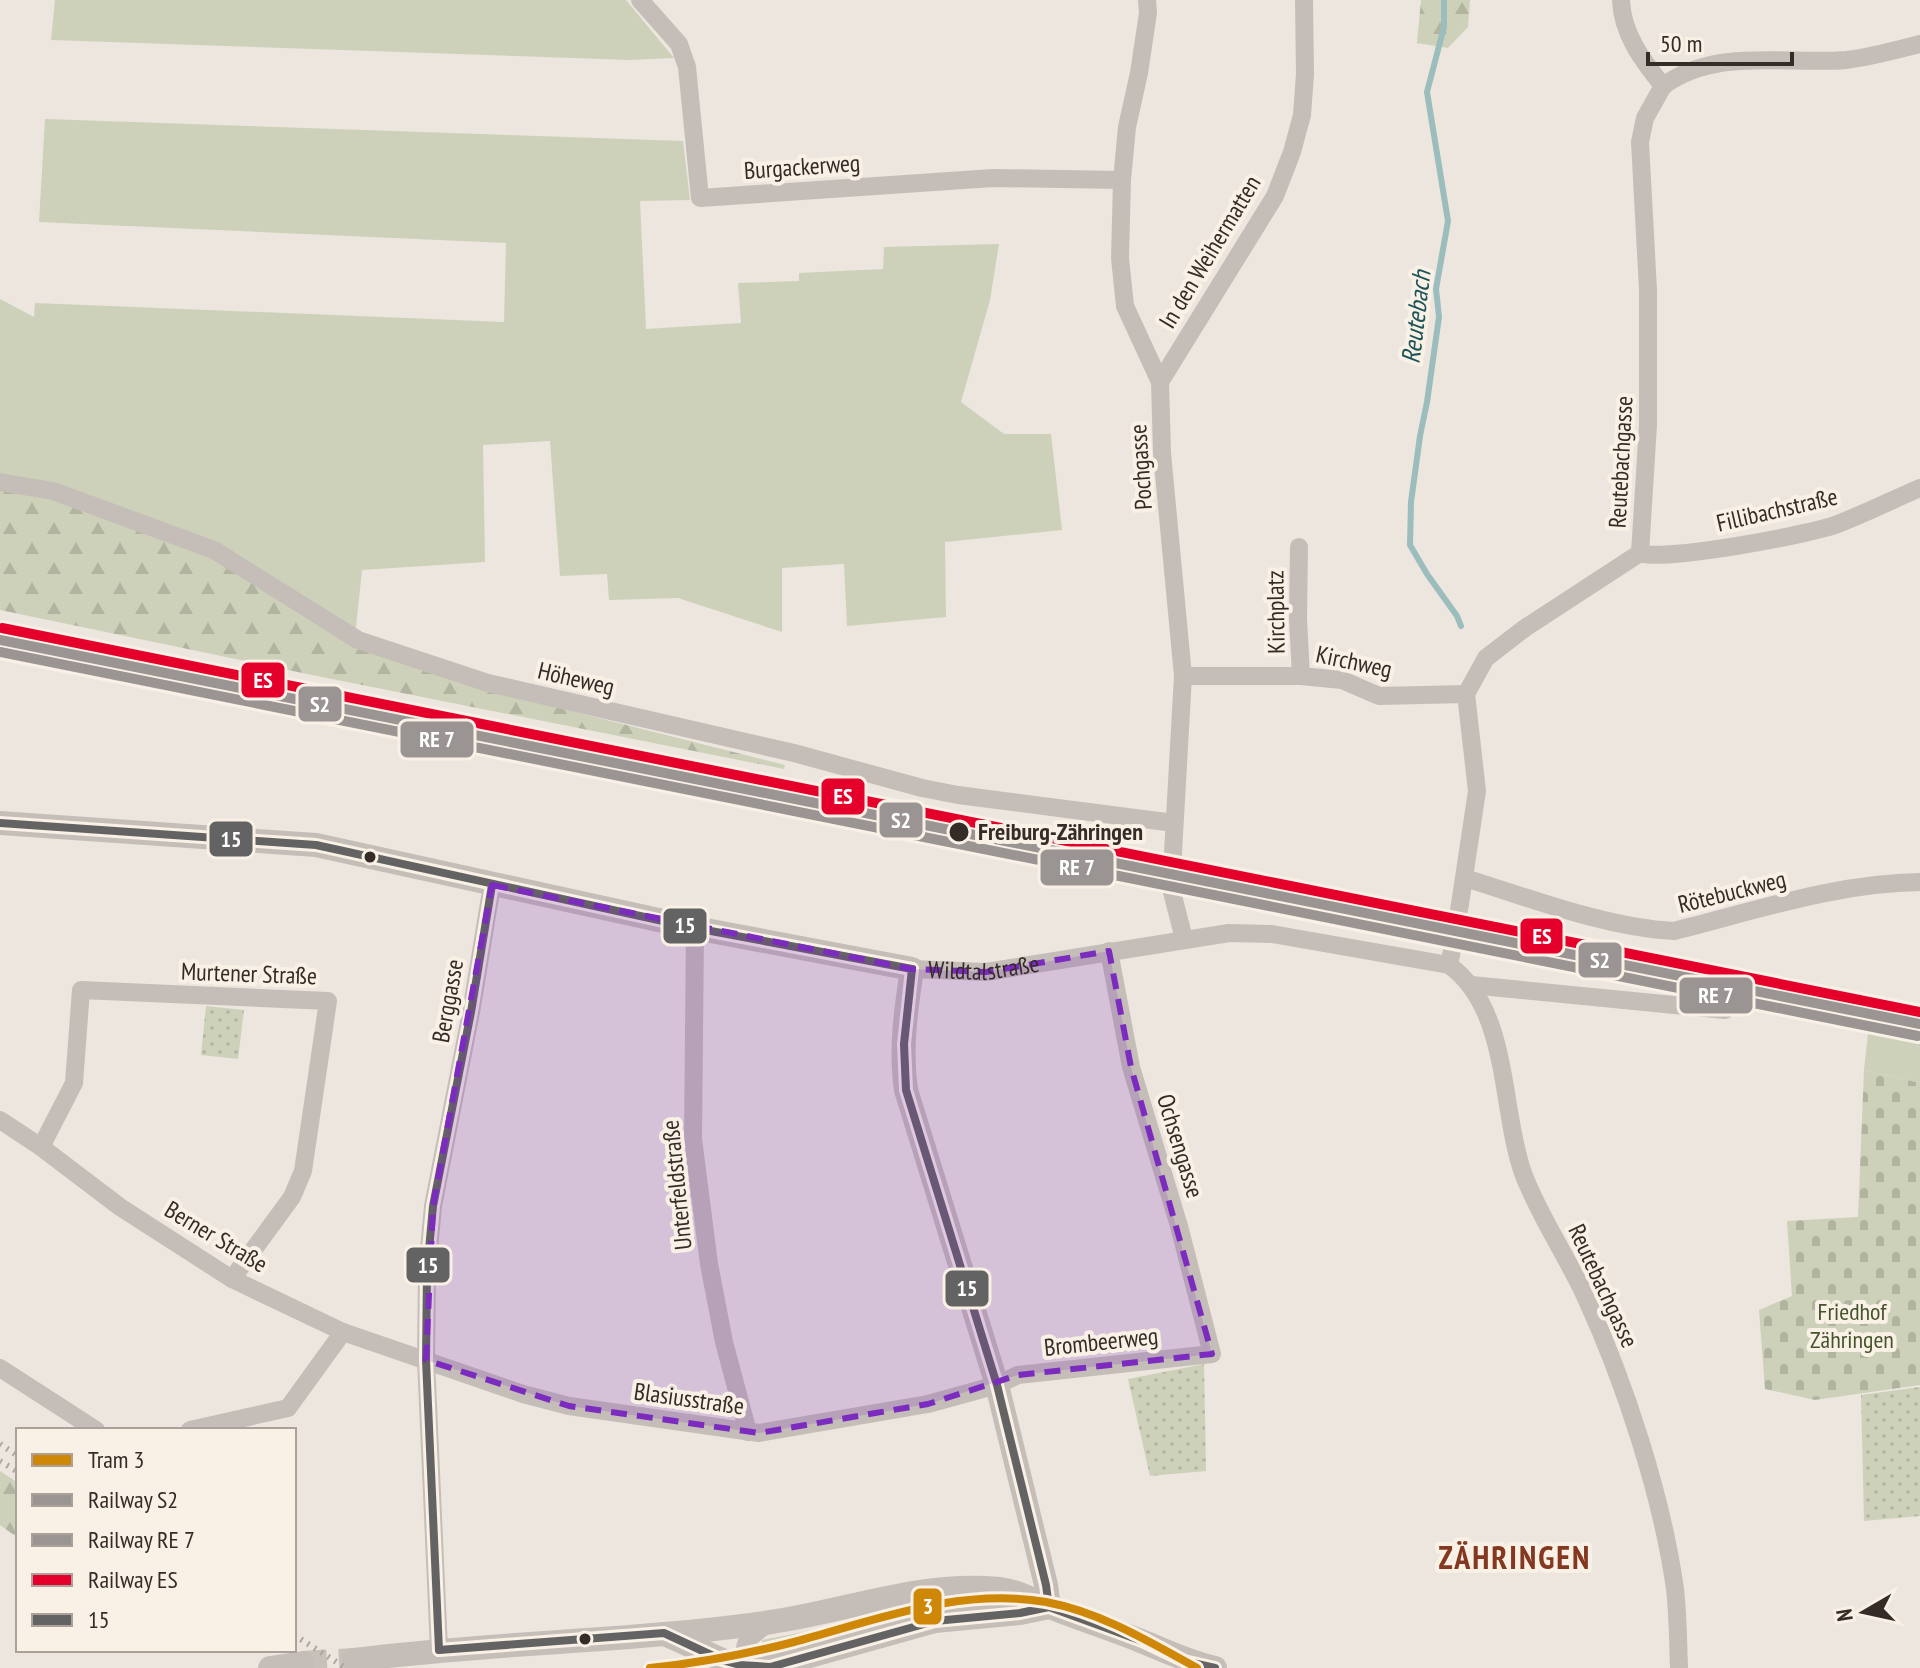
<svg xmlns="http://www.w3.org/2000/svg" width="1920" height="1668" font-family="'PT Sans Narrow',sans-serif">
	<style>
		.green { fill: #cdd1b9 }
		.forest { fill: url(#forest-firs) }
		.cemetery { fill: url(#cemetery-stones) }
		.park { fill: url(#park-dots) }
		.lines { fill: none; stroke-linecap: round; stroke-linejoin: round }
		.stream { stroke: #9cbdbd; stroke-width: 6 }
		.minor-tunnel { stroke: #c7c1ba; stroke-width: 18; stroke-dasharray: 18 9; stroke-linecap: butt }
		.tertiary-tunnel { stroke: #c7c1ba; stroke-width: 24; stroke-dasharray: 24 12; stroke-linecap: butt }
		.minor { stroke: #c5beb8; stroke-width: 18 }
		.tertiary { stroke: #c5beb8; stroke-width: 24 }
		.rail { stroke: #aca7a3; stroke-width: 6; stroke-dasharray: 2 6; stroke-linecap: butt }
		.bus-1-casing { stroke: #f9f0e6; stroke-width: 14 }
		.bus-1 { stroke: #646363; stroke-width: 8 }
		.rail-1-casing { stroke: #f9f0e6; stroke-width: 16 }
		.rail-2-casing { stroke: #f9f0e6; stroke-width: 16 }
		.rail-3-casing { stroke: #f9f0e6; stroke-width: 16 }
		.rail-1 { stroke: #9a9593; stroke-width: 10 }
		.rail-2 { stroke: #9a9593; stroke-width: 10 }
		.rail-3 { stroke: #e4002b; stroke-width: 10 }
		.tram-1-casing { stroke: #f9f0e6; stroke-width: 14 }
		.tram-1 { stroke: #cf8708; stroke-width: 8 }
		.marked { fill: #7b2cbf; fill-opacity: 0.2; stroke: #7b2cbf; stroke-width: 6; stroke-dasharray: 16 10; stroke-linejoin: round }
		.stop-dot { fill: #352b27; stroke: #f9f0e6; stroke-width: 3 }
		.labels { text-anchor: middle; stroke-width: 8; stroke-linejoin: round; paint-order: stroke }
		.street-label { font-size: 24px; fill: #352b27; stroke: #f9f0e6 }
		.stop-label { font-size: 24px; font-weight: bold; fill: #352b27; stroke: #f9f0e6; text-anchor: start }
		.park-label { font-size: 24px; fill: #44542b; stroke: #f9f0e6 }
		.water-label { font-size: 26px; font-style: italic; fill: #1c5357; stroke: #f9f0e6 }
		.district-label { font-size: 32px; font-weight: bold; letter-spacing: 2px; fill: #843820; stroke: #f9f0e6 }
		.line-badge { stroke: #f9f0e6; stroke-width: 3 }
		.badge-label { font-size: 22px; text-anchor: middle; font-weight: bold; fill: #fff }
	</style>
	<defs>
		<pattern id="forest-firs" width="22" height="20" patternUnits="userSpaceOnUse" patternTransform="scale(2)"><rect width="22" height="20" fill="#cdd1b9"/><path d="M5 1l3.5 6h-7zM16 11l3.5 6h-7z" fill="#b1b49f"/></pattern>
		<pattern id="cemetery-stones" width="16" height="16" patternUnits="userSpaceOnUse" patternTransform="scale(2)"><rect width="16" height="16" fill="#cdd1b9"/><path d="M2 7V4a2 2 0 0 1 4 0v3zM10 15v-3a2 2 0 0 1 4 0v3z" fill="#b1b49f"/></pattern>
		<pattern id="park-dots" width="8" height="8" patternUnits="userSpaceOnUse" patternTransform="scale(2)"><rect width="8" height="8" fill="#cdd1b9"/><path d="M2 2h.1M6 6h.1" fill="none" stroke="#b1b49f" stroke-width="1.8" stroke-linecap="round"/></pattern>
	</defs>
	<rect width="100%" height="100%" fill="#ece6df"/>
	<!-- green -->
	<g class="green">
		<path d="M55 0H626L674 58 630 60 51 40Z"/>
		<path d="M45 119 683 141 690 200 640 201 646 329 741 323 738 283 799 281V273L883 269 884 247 999 244 990 300 961 402 1004 434H1051L1062 530 945 542 946 617 847 626 844 564 782 568V632L678 598 609 600 607 574 560 576 550 441 483 445 485 562 362 570 354 646 0 488V299L34 317 35 303 504 322 506 243 39 222Z"/>
		<path d="M1869 1024 1920 1035V1083L1864 1070Z"/>
		<path d="M990 1593V1603H1001L767 1661 762 1640 830 1627 938 1598Z"/>
	</g>
	<!-- forest -->
	<g class="forest">
		<path d="M1421 0H1470L1468 27 1448 48 1417 43Z"/>
		<path d="M0 488 55 499 205 551 354 646 488 690 785 765 784 769 317 676 0 610Z"/>
		<path d="M0 1471 18 1483V1538L0 1525Z"/>
	</g>
	<!-- cemetery -->
	<path class="cemetery" d="M1864 1070 1920 1083V1385L1815 1400 1765 1389 1759 1310 1792 1296 1787 1221 1858 1217Z"/>
	<!-- park -->
	<g class="park">
		<path d="M206 1006 244 1010 238 1059 201 1055Z"/>
		<path d="M1204 1364 1206 1471 1150 1476 1128 1379Z"/>
		<path d="M1920 1387V1516L1864 1521 1861 1395Z"/>
	</g>
	<g class="lines">
		<!-- stream -->
		<path class="stream" d="M1444 0V27L1427 92 1448 221 1436 289 1439 317 1427 402 1420 436 1411 502 1410 545 1427 574 1457 616 1461 626"/>
		<!-- minor-tunnel -->
		<path class="minor-tunnel" d="M1454 940 1460 904"/>
		<!-- tertiary-tunnel -->
		<path class="tertiary-tunnel" d="M303 1663 354 1660"/>
		<!-- minor -->
		<g class="minor">
			<path d="M640 0 679 44 687 67 700 198 993 178 1122 180"/>
			<path d="M1147 0 1148 13 1139 73 1127 127 1122 180 1120 258 1125 306 1160 382 1162 453 1183 676 1171 888 1184 939"/>
			<path d="M1621 0C1622 34 1643 61 1663 86L1645 118 1640 142 1648 290V425L1640 553"/>
			<path d="M1663 86C1716 47 1786 65 1846 60 1871 57 1896 50 1920 44"/>
			<path d="M1160 382 1275 196 1292 152 1302 115 1305 74 1304 0"/>
			<path d="M0 482 53 491 214 550 358 640 488 683 794 753 922 788 958 795 1174 823"/>
			<path d="M1299 547 1298 619 1301 676"/>
			<path d="M1640 553C1664 562 1806 535 1835 525 1864 514 1892 500 1920 488"/>
			<path d="M1183 676H1301L1342 680 1379 696 1466 694"/>
			<path d="M1465 878C1529 898 1608 928 1674 931 1755 911 1836 883 1920 882"/>
			<path d="M1460 904 1477 791 1466 694 1486 658 1525 628 1640 553"/>
			<path d="M695 928 693 1139 709 1264 724 1342 748 1432"/>
			<path d="M1449 965 1454 940"/>
			<path id="s1" d="M912 969 986 972 1229 933 1272 934 1449 965C1510 1009 1500 1108 1523 1173 1539 1216 1567 1256 1586 1298 1625 1383 1662 1496 1675 1589 1678 1615 1678 1642 1679 1668"/>
			<path d="M1471 985 1725 1010"/>
			<path d="M0 1120 41 1147 120 1207 232 1279 343 1332 523 1394 569 1406 759 1433 928 1404 997 1385 1018 1375 1212 1354 1179 1226 1131 1067 1109 951"/>
			<path d="M41 1147 74 1083 81 990 328 1001 303 1171 292 1197 232 1279"/>
			<path d="M0 1368 96 1430"/>
			<path d="M190 1430 288 1408 343 1332"/>
			<path d="M439 1650 426 1360 427 1271 433 1206 471 1012 492 885"/>
			<path d="M755 1667C733 1646 751 1636 770 1622"/>
		</g>
		<!-- tertiary -->
		<g class="tertiary">
			<path d="M0 823 316 845 695 928 912 969C906 1009 900 1049 906 1090L997 1385 1046 1585 1049 1607"/>
			<path d="M665 1634 722 1660 740 1665 770 1667 935 1621 1020 1613 1049 1607"/>
			<path d="M354 1660C492 1642 633 1642 771 1622 847 1611 921 1581 999 1589 1018 1591 1032 1600 1050 1607 1080 1619 1111 1629 1141 1641 1166 1651 1188 1662 1215 1668"/>
			<path d="M270 1668 303 1663"/>
		</g>
		<!-- rail -->
		<g class="rail">
			<path d="M0 1444 18 1456"/>
			<path d="M0 1461 18 1472"/>
			<path d="M294 1635 346 1668"/>
		</g>
		<!-- bus-1 casing -->
		<g class="bus-1-casing">
			<g id="bus-1">
				<path d="M0 823 316 845 695 928 912 969"/>
				<path d="M912 969 904 1044 906 1090 997 1385 1046 1585 1049 1607"/>
				<path d="M439 1650 664 1633 722 1660 740 1665 770 1667 935 1621 1020 1613 1049 1607 1142 1641 1184 1661 1215 1668"/>
				<path d="M439 1650 426 1360 427 1271 433 1206 471 1012 492 885"/>
			</g>
		</g>
		<!-- bus-1 -->
		<use href="#bus-1" class="bus-1"/>
		<!-- rail-1 casing -->
		<g class="rail-1-casing">
			<path id="rail-1" d="M0 640 1920 1024"/>
		</g>
		<!-- rail-2 casing -->
		<g class="rail-2-casing">
			<path id="rail-2" d="M0 652 1918 1036"/>
		</g>
		<!-- rail-3 casing -->
		<g class="rail-3-casing">
			<path id="rail-3" d="M2 628 1920 1012"/>
		</g>
		<!-- rail-1 -->
		<use href="#rail-1" class="rail-1"/>
		<!-- rail-2 -->
		<use href="#rail-2" class="rail-2"/>
		<!-- rail-3 -->
		<use href="#rail-3" class="rail-3"/>
		<!-- tram-1 casing -->
		<g class="tram-1-casing">
			<path id="tram-1" d="M650 1668C699 1663 747 1654 794 1642 876 1620 960 1587 1046 1602 1100 1612 1150 1642 1197 1668"/>
		</g>
		<!-- tram-1 -->
		<use href="#tram-1" class="tram-1"/>
	</g>
	<!-- marked area -->
	<path class="marked" d="M492 885 912 969 986 972 1109 951 1131 1067 1212 1354 1018 1375 928 1404 759 1433 569 1406 426 1360 433 1206Z"/>
	<!-- markers -->
	<g class="stop-dot">
		<circle cx="959" cy="832" r="11"/>
		<circle cx="370" cy="857" r="7"/>
		<circle cx="585" cy="1639" r="7"/>
	</g>
	<g class="labels">
		<!-- street labels -->
		<g class="street-label">
			<text transform="translate(802 167) rotate(-4)" y="8">Burgackerweg</text>
			<text transform="translate(1210 252) rotate(-59)" y="8">In den Weihermatten</text>
			<text transform="translate(1621 462) rotate(-87)" y="8">Reutebachgasse</text>
			<text transform="translate(1141 467) rotate(-94)" y="8">Pochgasse</text>
			<text transform="translate(1777 510) rotate(-13)" y="8">Fillibachstraße</text>
			<text transform="translate(1276 612) rotate(-91)" y="8">Kirchplatz</text>
			<text transform="translate(1354 662) rotate(12)" y="8">Kirchweg</text>
			<text transform="translate(576 679) rotate(13)" y="8">Höheweg</text>
			<text transform="translate(1732 892) rotate(-14)" y="8">Rötebuckweg</text>
			<text dy="8" stroke="none"><textPath href="#s1" startOffset="72">Wildtalstraße</textPath></text>
			<text transform="translate(249 974) rotate(2)" y="8">Murtener Straße</text>
			<text transform="translate(448 1001) rotate(-80)" y="8">Berggasse</text>
			<text transform="translate(1180 1146) rotate(73)" y="8">Ochsengasse</text>
			<text transform="translate(677 1185) rotate(-96)" y="8">Unterfeldstraße</text>
			<text transform="translate(216 1237) rotate(31)" y="8">Berner Straße</text>
			<text transform="translate(1603 1286) rotate(65)" y="8">Reutebachgasse</text>
			<text transform="translate(1101 1342) rotate(-6)" y="8">Brombeerweg</text>
			<text transform="translate(689 1399) rotate(8)" y="8">Blasiusstraße</text>
		</g>
		<!-- stop labels -->
		<g class="stop-label">
			<text x="978" y="840">Freiburg-Zähringen</text>
		</g>
		<!-- park labels -->
		<g class="park-label">
			<text x="1852" y="1320">Friedhof<tspan x="1852" dy="28">Zähringen</tspan></text>
		</g>
		<!-- water labels -->
		<g class="water-label">
			<text transform="translate(1416 317) rotate(-83)" y="9">Reutebach</text>
		</g>
		<!-- district labels -->
		<g class="district-label">
			<text x="1515" y="1569">ZÄHRINGEN</text>
		</g>
	</g>
	<g class="line-badge">
		<rect x="240" y="661" width="46" height="38" rx="8" fill="#e4002b"/>
		<rect x="297" y="685" width="46" height="38" rx="8" fill="#9a9593"/>
		<rect x="399" y="720" width="76" height="39" rx="8" fill="#9a9593"/>
		<rect x="820" y="777" width="46" height="39" rx="8" fill="#e4002b"/>
		<rect x="878" y="801" width="46" height="38" rx="8" fill="#9a9593"/>
		<rect x="208" y="820" width="46" height="38" rx="8" fill="#646363"/>
		<rect x="1039" y="848" width="76" height="39" rx="8" fill="#9a9593"/>
		<rect x="662" y="907" width="46" height="38" rx="8" fill="#646363"/>
		<rect x="1519" y="917" width="45" height="38" rx="8" fill="#e4002b"/>
		<rect x="1577" y="941" width="46" height="38" rx="8" fill="#9a9593"/>
		<rect x="1678" y="976" width="76" height="39" rx="8" fill="#9a9593"/>
		<rect x="405" y="1246" width="46" height="38" rx="8" fill="#646363"/>
		<rect x="944" y="1269" width="46" height="39" rx="8" fill="#646363"/>
		<rect x="912" y="1587" width="31" height="39" rx="8" fill="#cf8708"/>
	</g>
	<g class="badge-label">
		<text x="263" y="688">ES</text>
		<text x="320" y="712">S2</text>
		<text x="437" y="747">RE 7</text>
		<text x="843" y="804">ES</text>
		<text x="901" y="828">S2</text>
		<text x="231" y="847">15</text>
		<text x="1077" y="875">RE 7</text>
		<text x="685" y="933">15</text>
		<text x="1542" y="944">ES</text>
		<text x="1600" y="968">S2</text>
		<text x="1716" y="1003">RE 7</text>
		<text x="428" y="1273">15</text>
		<text x="967" y="1296">15</text>
		<text x="928" y="1614">3</text>
	</g>
	<!-- legend -->
	<rect x="16" y="1428" width="280" height="224" fill="#f9f0e6" stroke="#aba19a" stroke-width="2"/>
	<rect x="32" y="1454" width="40" height="12" fill="#cf8708" stroke="#aba19a" stroke-width="2"/>
	<text x="88" y="1468" font-size="24" fill="#352b27">Tram 3</text>
	<rect x="32" y="1494" width="40" height="12" fill="#9a9593" stroke="#aba19a" stroke-width="2"/>
	<text x="88" y="1508" font-size="24" fill="#352b27">Railway S2</text>
	<rect x="32" y="1534" width="40" height="12" fill="#9a9593" stroke="#aba19a" stroke-width="2"/>
	<text x="88" y="1548" font-size="24" fill="#352b27">Railway RE 7</text>
	<rect x="32" y="1574" width="40" height="12" fill="#e4002b" stroke="#aba19a" stroke-width="2"/>
	<text x="88" y="1588" font-size="24" fill="#352b27">Railway ES</text>
	<rect x="32" y="1614" width="40" height="12" fill="#646363" stroke="#aba19a" stroke-width="2"/>
	<text x="88" y="1628" font-size="24" fill="#352b27">15</text>
	<!-- north arrow -->
	<g transform="translate(1864 1612) rotate(261)" stroke="#f9f0e6" stroke-width="6" paint-order="stroke">
	<path d="M0-6L14 30L0 20L-14 30Z" fill="#352b27"/>
	<text y="-12" font-size="22" font-weight="bold" text-anchor="middle" fill="#352b27">N</text>
	</g>
	<!-- scale -->
	<path d="M1648 52v12h144v-12" fill="none" stroke="#352b27" stroke-width="4"/>
	<text x="1660" y="52" font-size="24" fill="#352b27" stroke="#f9f0e6" stroke-width="6" paint-order="stroke">50 m</text>
</svg>
